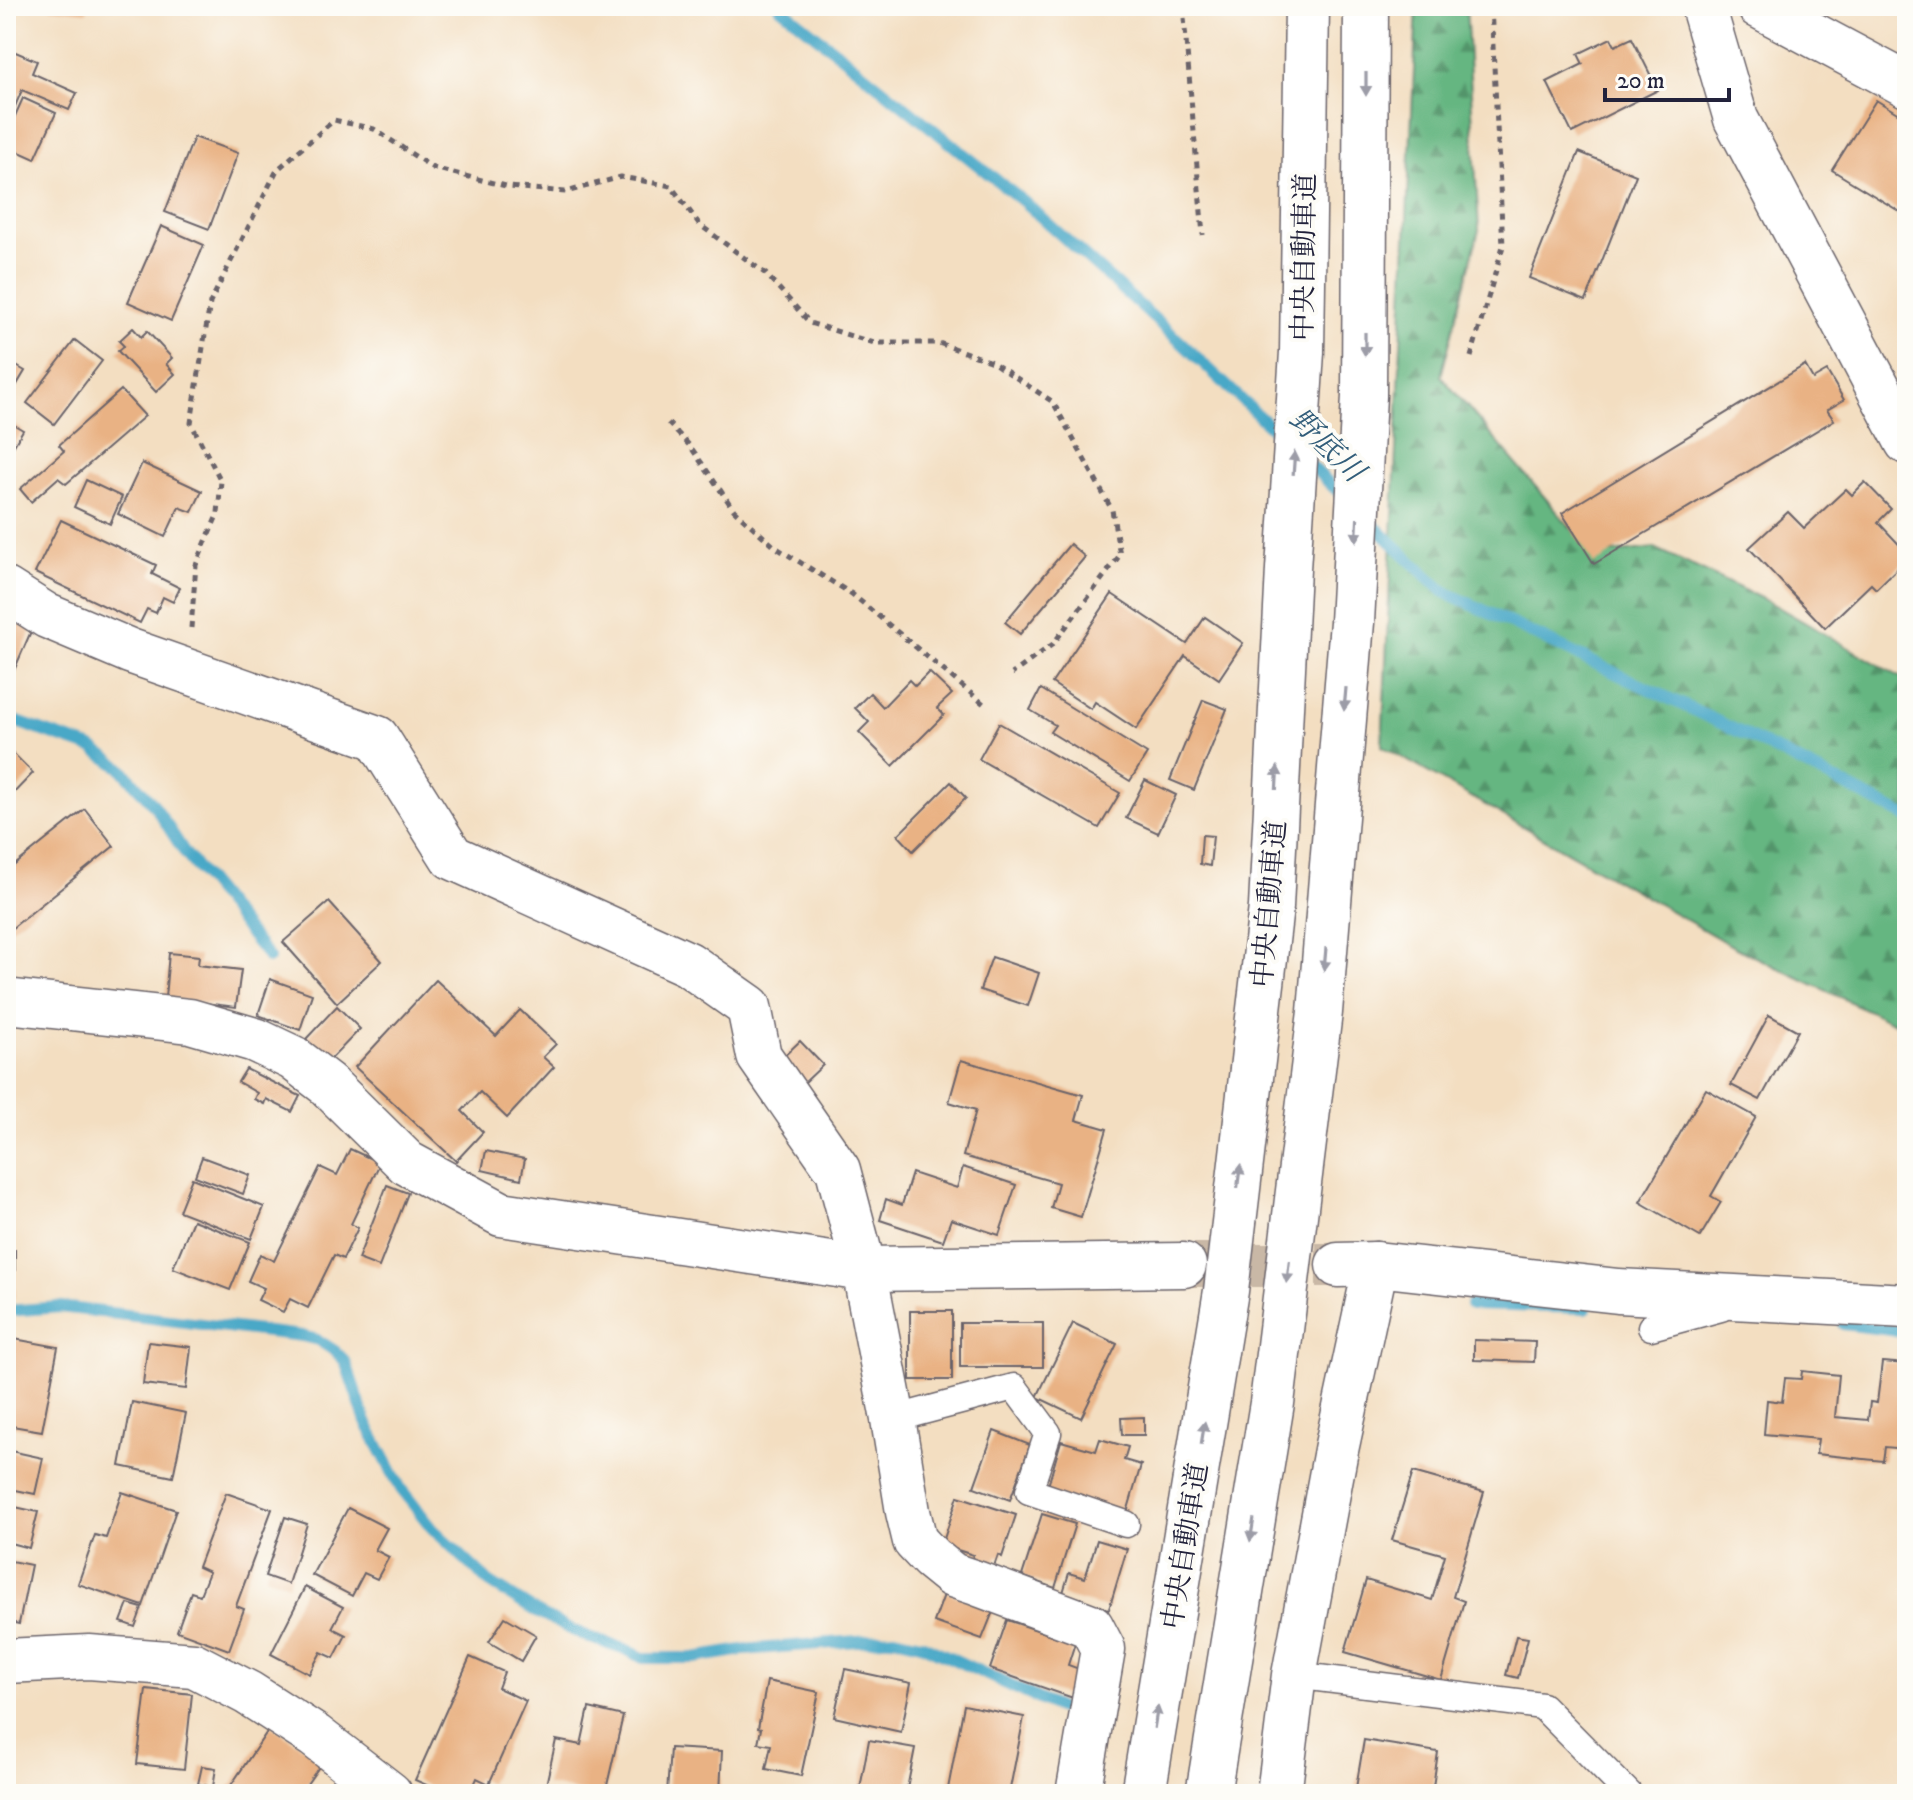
<svg xmlns="http://www.w3.org/2000/svg" width="1913" height="1800" font-family="'IM FELL DW Pica','Noto Serif JP',serif">
	<style>
		.forest { fill: url(#forest-firs); stroke: #446c5e; stroke-width: 2 }
		.lines { fill: none; stroke-linecap: round; stroke-linejoin: round }
		.stream { stroke: #48a8c7; stroke-width: 12 }
		.building { fill: #e9b284 }
		.minor-tunnel { stroke: #c9b8a6; stroke-width: 44; stroke-dasharray: 44 22; stroke-linecap: butt }
		.service-casing { stroke: #6b646a; stroke-width: 29 }
		.minor-casing { stroke: #6b646a; stroke-width: 47 }
		.motorway-casing { stroke: #6b646a; stroke-width: 47 }
		.path { stroke: #6b646a; stroke-width: 5; stroke-dasharray: 6 6; stroke-linecap: butt }
		.service { stroke: #fff; stroke-width: 26 }
		.minor { stroke: #fff; stroke-width: 44 }
		.motorway { stroke: #fff; stroke-width: 44 }
		.oneway { fill: #9c9ca7 }
		.labels { text-anchor: middle; stroke-width: 8; stroke-linejoin: round; paint-order: stroke }
		.street-label { font-size: 28px; fill: #22223b; stroke: #fdfcf7 }
		.water-label { font-size: 30px; font-style: italic; fill: #335e7a; stroke: #fdfcf7 }
	</style>
	<defs>
		<pattern id="forest-firs" width="22" height="20" patternUnits="userSpaceOnUse" patternTransform="scale(2)"><rect width="22" height="20" fill="#65b681"/><path d="M5 1l3.5 6h-7zM16 11l3.5 6h-7z" fill="#53946b"/></pattern>
	</defs>
	<rect width="100%" height="100%" fill="#fdfcf7"/>
	<filter id="ink" filterUnits="userSpaceOnUse"><feTurbulence type="fractalNoise" baseFrequency=".0125" numOctaves="2"/><feDisplacementMap in="SourceGraphic" scale="16" xChannelSelector="R" yChannelSelector="G"/><feConvolveMatrix kernelMatrix="1 2 1 2 8 2 1 2 1" color-interpolation-filters="sRGB"/></filter>
	<filter id="wash" filterUnits="userSpaceOnUse"><feTurbulence type="fractalNoise" baseFrequency=".006" numOctaves="4" result="noise"/><feDisplacementMap in="SourceGraphic" scale="32" xChannelSelector="R" yChannelSelector="G"/><feGaussianBlur stdDeviation="1.8" result="paint"/><feColorMatrix in="noise" values="0 0 0 0 0 0 0 0 0 0 0 0 0 0 0 0 0 1.4 0 .05"/><feComposite in="paint" operator="in"/></filter>
	<g filter="url(#wash)">
		<rect width="100%" height="100%" fill="#f3dec1"/>
		<!-- forest -->
		<path class="forest" d="M1417 6H1466L1479 230 1441 376 1594 555 1655 548 1769 602 1907 681V1029L1734 947 1382 746Z"/>
		<g class="lines">
			<!-- stream -->
			<g class="stream">
				<path d="M779 6 1024 202 1184 345 1284 440"/>
				<path d="M1306 461 1348 501"/>
				<path d="M1367 519 1443 591 1746 735 1907 817"/>
				<path d="M6 718 92 748 121 768 154 805 185 853 269 958"/>
				<path d="M1471 1305 1586 1308"/>
				<path d="M6 1311 60 1307 302 1336 318 1340 335 1351 345 1361 366 1422 401 1489 432 1528 489 1582 538 1613 568 1628 588 1637 629 1651 643 1658H694L743 1650 895 1638 921 1644 1073 1715"/>
				<path d="M1843 1324 1907 1332"/>
			</g>
		</g>
		<g id="blocks">
			<!-- building -->
			<g class="building">
				<path d="M51 6H88L87 12 50 8Z"/>
				<path d="M1611 38 1615 46 1632 38 1658 90 1572 133 1547 82 1583 64 1578 54Z"/>
				<path d="M6 48 37 61 32 73 77 93 69 110 22 90 6 127Z"/>
				<path d="M23 98 56 113 35 159 6 146V136Z"/>
				<path d="M1876 100 1907 119V216L1832 170Z"/>
				<path d="M194 137 238 153 209 229 165 212Z"/>
				<path d="M1579 152 1636 175 1586 301 1529 278Z"/>
				<path d="M161 226 204 245 171 321 128 302Z"/>
				<path d="M133 328 141 337 147 331 172 358 166 364 175 374 156 392 118 351 124 346 119 341Z"/>
				<path d="M75 340 102 361 54 424 27 403Z"/>
				<path d="M6 360 25 371 6 403Z"/>
				<path d="M1805 365 1813 379 1827 371 1844 400 1827 410 1834 420 1594 564 1562 513Z"/>
				<path d="M121 390 145 416 66 484 58 478 31 502 20 489 64 451 59 445Z"/>
				<path d="M6 420 23 430 6 459Z"/>
				<path d="M142 463 202 491 192 512 179 507 165 537 118 514Z"/>
				<path d="M86 480 122 497 110 524 74 507Z"/>
				<path d="M1865 482 1891 509 1878 522 1907 553V559L1876 589 1871 584 1825 628 1749 548 1788 512 1804 528 1846 489 1852 495Z"/>
				<path d="M61 520 156 565 152 574 180 588 173 602 163 597 156 613 147 609 140 623 35 573Z"/>
				<path d="M1070 544 1085 557 1020 634 1005 622Z"/>
				<path d="M1112 594 1187 644 1205 617 1243 643 1219 679 1185 656 1136 729 1095 702 1091 709 1052 683Z"/>
				<path d="M6 617 32 629 6 689Z"/>
				<path d="M929 672 952 694 937 708 944 715 893 766 859 732 869 722 855 708 870 693 883 707 909 680 915 686Z"/>
				<path d="M1041 689 1147 754 1130 781 1050 732 1055 725 1030 710Z"/>
				<path d="M1203 700 1227 709 1194 790 1170 780Z"/>
				<path d="M999 723 1120 793 1099 828 979 759Z"/>
				<path d="M6 746 33 773 6 801Z"/>
				<path d="M1145 780 1176 795 1158 833 1126 818Z"/>
				<path d="M951 782 966 798 913 851 898 835Z"/>
				<path d="M85 809 114 846 6 933V872Z"/>
				<path d="M1202 835 1213 836 1210 866 1200 864Z"/>
				<path d="M329 902 382 961 337 1003 283 942Z"/>
				<path d="M169 953 199 956 198 965 241 970 236 1007 165 998Z"/>
				<path d="M992 957 1039 973 1028 1006 980 990Z"/>
				<path d="M270 979 312 994 300 1030 258 1015Z"/>
				<path d="M436 980 496 1036 520 1010 556 1044 543 1057 554 1067 507 1118 480 1092 462 1111 483 1132 456 1161 355 1067Z"/>
				<path d="M337 1006 360 1029 329 1061 306 1039Z"/>
				<path d="M1769 1015 1798 1031 1760 1100 1731 1085Z"/>
				<path d="M800 1041 823 1065 804 1083 781 1059Z"/>
				<path d="M961 1060 1083 1095 1076 1120 1107 1129 1081 1217 1051 1208 1058 1183 963 1156 976 1110 949 1102Z"/>
				<path d="M246 1069 300 1096 292 1112 266 1099 264 1104 254 1099 257 1093 238 1082Z"/>
				<path d="M1706 1089 1756 1117 1711 1196 1721 1202 1700 1237 1640 1202Z"/>
				<path d="M350 1149 380 1163 351 1224 358 1228 343 1259 334 1255 308 1308 290 1299 283 1312 258 1300 264 1288 248 1281 260 1254 274 1261 320 1167 337 1175Z"/>
				<path d="M486 1151 525 1159 521 1179 482 1170Z"/>
				<path d="M202 1157 250 1175 243 1194 195 1176Z"/>
				<path d="M963 1167 1016 1185 999 1235 951 1219 943 1241 880 1220 886 1199 902 1205 912 1173 957 1188Z"/>
				<path d="M192 1178 264 1207 251 1239 179 1211Z"/>
				<path d="M387 1185 408 1193 379 1267 358 1259Z"/>
				<path d="M193 1220 250 1242 230 1290 173 1268Z"/>
				<path d="M6 1250H15V1297L6 1296Z"/>
				<rect x="910" y="1311" width="42" height="69"/>
				<rect x="960" y="1323" width="83" height="44"/>
				<path d="M1073 1323 1117 1344 1081 1418 1037 1397Z"/>
				<path d="M9 1338 58 1347 42 1431 6 1425V1352Z"/>
				<path d="M1474 1340 1535 1342 1534 1362 1474 1360Z"/>
				<path d="M148 1342 191 1347 186 1389 143 1384Z"/>
				<path d="M1882 1362 1907 1364V1449L1885 1447 1883 1461 1816 1454 1818 1439 1764 1434 1767 1400 1782 1402 1785 1378 1801 1379 1802 1371 1839 1375 1835 1417 1868 1420 1870 1402 1877 1403Z"/>
				<path d="M132 1402 186 1413 173 1477 120 1466Z"/>
				<path d="M1144 1417V1435H1122L1121 1418Z"/>
				<path d="M994 1431 1030 1445 1010 1500 974 1487Z"/>
				<path d="M1100 1439 1128 1447 1124 1460 1141 1465 1126 1516 1046 1493 1061 1441 1096 1451Z"/>
				<path d="M6 1450 43 1458 35 1494 6 1488Z"/>
				<path d="M1413 1472 1484 1492 1453 1597 1464 1601 1441 1680 1345 1652 1366 1580 1432 1600 1445 1555 1392 1540Z"/>
				<path d="M122 1492 176 1510 143 1606 78 1584 95 1535 106 1538Z"/>
				<path d="M226 1493 272 1509 236 1606 244 1609 229 1650 177 1631 191 1592 200 1595 209 1572 198 1567Z"/>
				<path d="M958 1496 1016 1515 1002 1557 998 1555 992 1572 970 1565 973 1555 942 1545Z"/>
				<path d="M6 1505 38 1512 29 1548 10 1543 6 1553Z"/>
				<path d="M348 1508 387 1528 375 1550 389 1557 377 1579 364 1573 352 1596 312 1575Z"/>
				<path d="M1042 1514 1075 1524 1055 1588 1022 1576Z"/>
				<path d="M285 1517 307 1524 288 1584 265 1576Z"/>
				<path d="M1097 1540 1127 1549 1109 1609 1062 1596 1069 1573 1085 1578Z"/>
				<path d="M6 1560 31 1565 19 1624 6 1621Z"/>
				<path d="M305 1587 343 1607 332 1628 346 1635 334 1658 321 1652 309 1674 271 1654Z"/>
				<path d="M945 1592 994 1609 982 1639 934 1622Z"/>
				<path d="M128 1604 142 1608 135 1627 121 1622Z"/>
				<path d="M505 1617 536 1635 521 1661 489 1642Z"/>
				<path d="M1007 1620 1075 1643 1068 1665 1082 1670 1073 1698 990 1669Z"/>
				<path d="M1516 1636 1528 1638 1518 1678 1506 1675Z"/>
				<path d="M470 1657 504 1672 498 1688 526 1701 489 1784 477 1778 470 1794H447L415 1780Z"/>
				<path d="M845 1669 911 1683 901 1732 834 1717Z"/>
				<path d="M767 1681 819 1692 801 1776 766 1769 771 1745 758 1743 761 1729 758 1728Z"/>
				<path d="M146 1689 192 1694 184 1769 137 1764Z"/>
				<path d="M964 1705 1024 1717 1009 1794H947Z"/>
				<path d="M589 1708 623 1716 605 1794H589L546 1785 556 1740 581 1745Z"/>
				<path d="M271 1726 323 1761 300 1794H225Z"/>
				<path d="M869 1740 915 1748 906 1794H859Z"/>
				<path d="M1364 1740 1438 1752 1432 1794H1355Z"/>
				<path d="M670 1748 722 1751 720 1794H667Z"/>
				<path d="M202 1766 216 1768 213 1787 198 1784Z"/>
			</g>
		</g>
	</g>
	<g filter="url(#ink)">
		<use href="#blocks" fill-opacity="0" stroke="#6b646a" stroke-width="2"/>
		<g class="lines">
			<!-- minor-tunnel -->
			<path class="minor-tunnel" d="M1184 1265H1338"/>
			<!-- service casing -->
			<g class="service-casing">
				<g id="service">
					<path d="M1651 1327 1721 1308"/>
					<path d="M893 1419 1014 1387 1048 1433 1029 1491 1126 1524"/>
					<path d="M1294 1675 1542 1706 1629 1794"/>
				</g>
			</g>
			<!-- minor casing -->
			<g class="minor-casing">
				<g id="minor">
					<path d="M1703 6 1736 119 1907 442"/>
					<path d="M1759 6 1907 85"/>
					<path d="M6 590 47 616 130 651 377 738 452 857 688 964 749 1007 759 1056 838 1170 864 1269 893 1419 908 1512 915 1541 931 1558 952 1575 976 1583 1091 1626 1103 1649 1078 1794"/>
					<path d="M6 1001 190 1021 255 1040 293 1058 327 1084 407 1163 501 1214 864 1269 1184 1265"/>
					<path d="M1338 1265 1376 1264 1618 1291 1907 1306"/>
					<path d="M6 1661 89 1657 194 1665 248 1693 315 1736 390 1794"/>
					<path d="M1279 1794 1294 1675 1336 1450 1376 1264"/>
				</g>
			</g>
			<!-- motorway casing -->
			<g class="motorway-casing">
				<g id="motorway">
					<path d="M1143 1794 1226 1291 1271 907 1288 569 1302 352 1307 6"/>
					<path d="M1208 1794 1272 1403 1320 1012 1352 622 1364 396 1366 6"/>
				</g>
			</g>
			<!-- path -->
			<g class="path">
				<path d="M1183 6 1203 235"/>
				<path d="M1471 357 1503 246 1491 6"/>
				<path d="M668 423 690 446 734 510 775 547 852 594 985 705"/>
				<path d="M191 628 196 565 218 513 221 481 191 423 210 303 277 170 334 120 374 129 433 168 510 187 566 192 621 177 671 186 700 225 766 274 810 323 874 343H939L992 362 1053 402 1112 510 1120 555 1053 644 1012 674"/>
			</g>
			<!-- service -->
			<use href="#service" class="service"/>
			<!-- minor -->
			<use href="#minor" class="minor"/>
			<!-- motorway -->
			<use href="#motorway" class="motorway"/>
		</g>
		<!-- one-way arrows -->
		<defs><path id="oneway-solid" d="M-6-.8H1V-3.2L6.5 0L1 3.2V.8H-6Z" transform="scale(2)"/></defs>
		<g class="oneway">
			<use href="#oneway-solid" transform="translate(1366 84) rotate(90)"/>
			<use href="#oneway-solid" transform="translate(1365 344) rotate(90)"/>
			<use href="#oneway-solid" transform="translate(1294 463) rotate(-86)"/>
			<use href="#oneway-solid" transform="translate(1357 530) rotate(93)"/>
			<use href="#oneway-solid" transform="translate(1345 699) rotate(95)"/>
			<use href="#oneway-solid" transform="translate(1277 778) rotate(-87)"/>
			<use href="#oneway-solid" transform="translate(1325 959) rotate(95)"/>
			<use href="#oneway-solid" transform="translate(1239 1176) rotate(-83)"/>
			<use href="#oneway-solid" transform="translate(1288 1272) rotate(97)"/>
			<use href="#oneway-solid" transform="translate(1203 1433) rotate(-81)"/>
			<use href="#oneway-solid" transform="translate(1252 1530) rotate(99)"/>
			<use href="#oneway-solid" transform="translate(1156 1717) rotate(-81)"/>
		</g>
	</g>
	<g class="labels">
		<!-- street labels -->
		<g class="street-label">
			<text transform="translate(1303 257) rotate(-89)" y="10">中央自動車道</text>
			<text transform="translate(1268 904) rotate(-85)" y="10">中央自動車道</text>
			<text transform="translate(1184 1546) rotate(-81)" y="10">中央自動車道</text>
		</g>
		<!-- water labels -->
		<g class="water-label">
			<text transform="translate(1327 445) rotate(44)" y="10">野底川</text>
		</g>
	</g>
	<!-- margin -->
	<rect width="1913" height="1800" fill="none" stroke="#fdfcf7" stroke-width="32"/>
	<!-- scale -->
	<path d="M1605 88v12h124v-12" fill="none" stroke="#22223b" stroke-width="4"/>
	<text x="1617" y="88" font-size="24" fill="#22223b" stroke="#fdfcf7" stroke-width="6" paint-order="stroke">20 m</text>
</svg>
